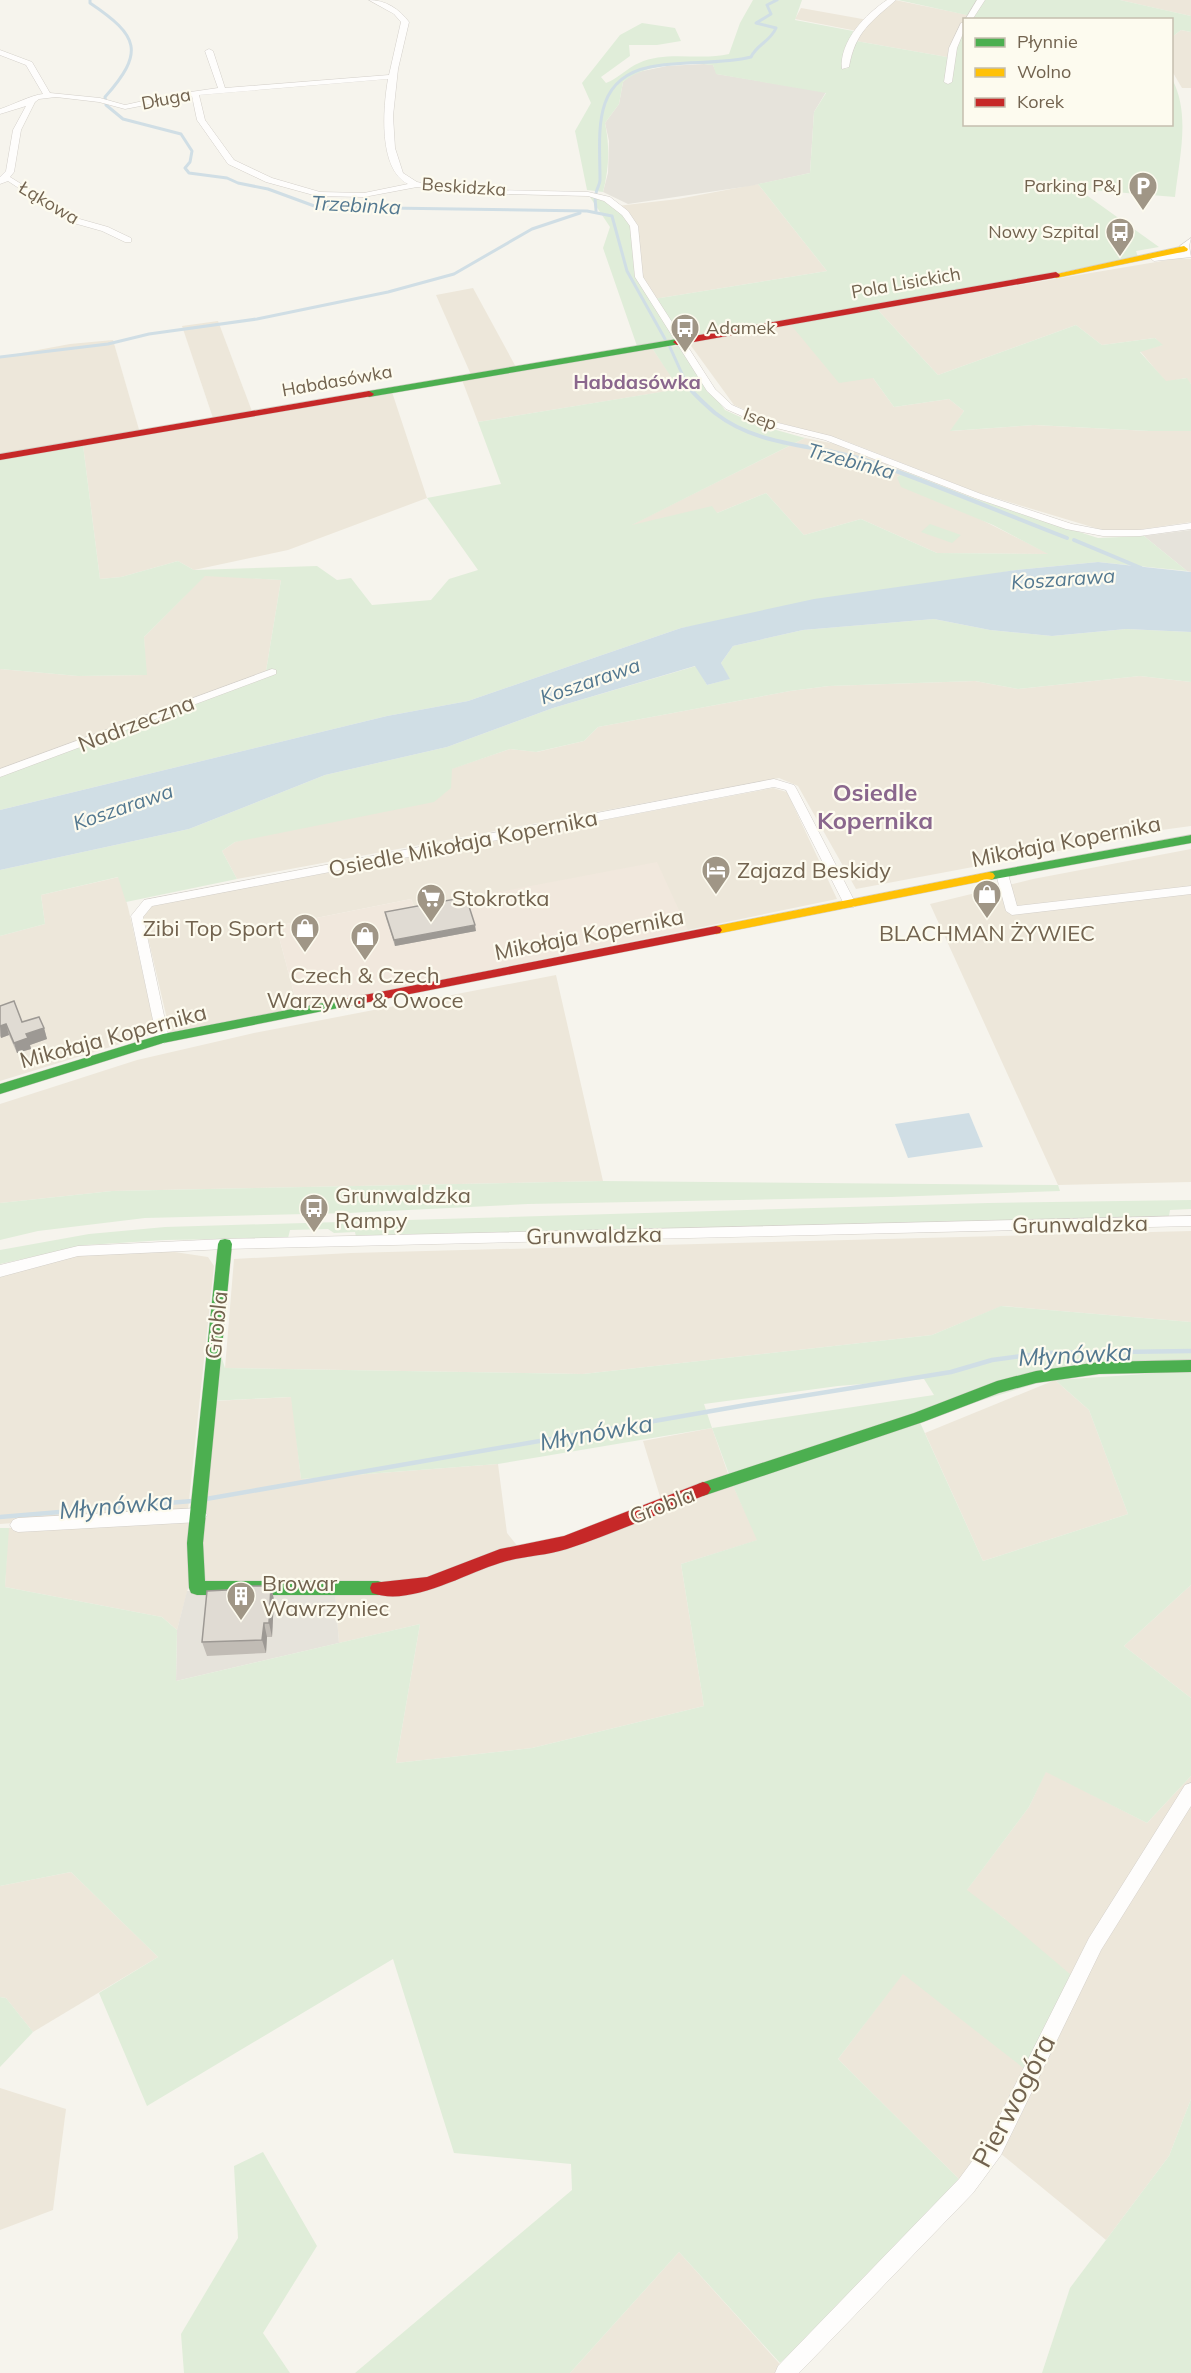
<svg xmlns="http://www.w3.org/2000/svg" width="1191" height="2373" font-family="Mulish,sans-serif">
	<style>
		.residential { fill: #ede7da }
		.commercial { fill: #f1e8dd }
		.industrial { fill: #e6e3db }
		.green { fill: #e0edd9; fill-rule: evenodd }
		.water { fill: #d0dee5 }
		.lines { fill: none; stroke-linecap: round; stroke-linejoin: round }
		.stream-far2 { stroke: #d0dee5; stroke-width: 3 }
		.stream-far1 { stroke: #d0dee5; stroke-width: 4 }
		.stream { stroke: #d0dee5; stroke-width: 4.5 }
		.street-casing { stroke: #d4d0ca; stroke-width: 1 }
		.fast-casing { stroke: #d4d0c8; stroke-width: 1 }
		.slow-casing { stroke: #d4d0c8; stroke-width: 1 }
		.jam-casing { stroke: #d4d0c8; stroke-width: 1 }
		.street { fill: #fefdfc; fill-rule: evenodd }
		.fast { fill: #4caf50; fill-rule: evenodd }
		.slow { fill: #ffc107; fill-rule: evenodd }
		.jam { fill: #c62828; fill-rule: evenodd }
		.wall { fill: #c1bcb5 }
		.shaded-wall { fill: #9d9994 }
		.building { fill: #e0dbd3; stroke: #9d9994; stroke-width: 1.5 }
		.labels { text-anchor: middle; stroke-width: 4.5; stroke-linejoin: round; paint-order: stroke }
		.far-street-label { font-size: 18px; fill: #72634f; stroke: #fdfbef }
		.far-poi-label { font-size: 18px; fill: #72634f; stroke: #fdfbef; text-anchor: end }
		.far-water-label { font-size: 20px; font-style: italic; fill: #537890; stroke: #fdfbef }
		.far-neighbourhood-label { font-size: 20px; font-weight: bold; fill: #8a678d; stroke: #fdfbef }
		.street-label { font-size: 22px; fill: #72634f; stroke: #fdfbef }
		.poi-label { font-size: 22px; fill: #72634f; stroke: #fdfbef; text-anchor: start }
		.neighbourhood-label { font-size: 24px; font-weight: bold; fill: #8a678d; stroke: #fdfbef }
		.water-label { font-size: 24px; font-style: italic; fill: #537890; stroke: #fdfbef }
		.near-street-label { font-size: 27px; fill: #72634f; stroke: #fdfbef }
	</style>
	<rect width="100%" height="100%" fill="#f6f4ed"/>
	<!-- residential -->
	<g class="residential">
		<path d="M895 0 968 15 947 57 856 41 863 28Z"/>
		<path d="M1120 0H1191V16L1155 8Z"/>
		<path d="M801 8 868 20 857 31 795 19Z"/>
		<path d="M1181 30 1191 32V88H1182L1172 71V37Z"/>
		<path d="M758 184 827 271 654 299 639 277 617 206 678 199Z"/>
		<path d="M1180 258 1191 259V384L1186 378 1166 382 1140 351 1162 345 1155 338 1102 345 1076 325 938 375 877 309Z"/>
		<path d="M473 288 517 369 472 377 436 295Z"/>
		<path d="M218 321 253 414 214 421 182 326Z"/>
		<path d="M791 325 873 378 894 407 949 399 964 411 951 431 1034 425 1149 431H1191V522L1137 530H1102L979 493 843 440 765 419 734 405 689 343Z"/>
		<path d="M113 340 140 433 0 457V357L70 344Z"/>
		<path d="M652 348 680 389 478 422 462 380Z"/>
		<path d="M392 392 427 498 288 550 194 570 178 561 121 577 100 579 83 445Z"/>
		<path d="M805 438 836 444 906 472 897 477 1049 554 937 553 861 519 804 535 766 493 717 513 629 526Z"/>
		<path d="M205 575 281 580 266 671 0 771V669L78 676 146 675 144 637Z"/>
		<path d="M1140 676 1191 682V826L1132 834 1133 837 856 889 798 786 779 778 237 879 222 851 235 842 510 749 537 752 584 741 598 727 790 691 829 686 975 681 1018 689Z"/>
		<path d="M773 788 787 792 837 899 688 930 488 895 415 908 411 899 276 926 298 1008 170 1032 143 916 150 906Z"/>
		<path d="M1191 849V1182L1058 1185 930 904 1033 879Z"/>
		<path d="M119 877 128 907 156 1033 0 1081V936L45 924 41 895Z"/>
		<path d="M556 975 603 1181 112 1191 0 1203V1104L137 1060 254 1033Z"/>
		<path d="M1191 1231V1322L1002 1306 932 1335 583 1374 225 1368 234 1259 351 1253Z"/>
		<path d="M148 1248 208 1257 214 1266 188 1510 0 1524V1271L78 1251Z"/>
		<path d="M1055 1380 1089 1410 1128 1514 983 1561 925 1433Z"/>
		<path d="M292 1397 301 1479 498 1464 507 1533 527 1558 662 1503 643 1441 712 1428 730 1479 758 1540 681 1564 704 1706 532 1748 396 1763 420 1624 339 1643 334 1582 189 1585 177 1630 162 1617 5 1587 8 1528 205 1517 215 1401Z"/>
		<path d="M1191 1585V1698L1124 1646Z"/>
		<path d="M1046 1771 1147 1823 1191 1776V2099L1169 2156 1106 2240 995 2149 966 2186 838 2059 903 1973 1031 2073 1005 1919 966 1891 1029 1807Z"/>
		<path d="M71 1872 158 1957 33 2032 6 1998 0 1997V1886Z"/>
		<path d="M0 2088 66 2109 53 2210 0 2230Z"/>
		<path d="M679 2252 788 2373H570Z"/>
	</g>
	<!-- commercial -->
	<path class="commercial" d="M657 862 688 930 298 1008 276 926 411 899 415 908Z"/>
	<!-- industrial -->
	<g class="industrial">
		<path d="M704 64 713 65 717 74 826 92 814 112 810 173 750 186 628 204 603 192 608 173 609 141 605 123 619 104 623 82 633 73 667 66Z"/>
		<path d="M1191 530V572L1187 571 1144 536Z"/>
		<path d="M187 1591 335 1592 339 1643 176 1681 177 1630Z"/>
	</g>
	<!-- green -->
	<g class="green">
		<path d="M753 0H802L795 20 853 31 845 69 848 68 856 41 947 57 948 82 950 83 955 49 964 31V124H1172V79C1191 114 1179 159 1175 197L1078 189 1159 247 1136 251 1138 257 877 309 938 375 1076 325 1102 345 1155 338 1163 345 1140 352 1166 381 1187 378 1191 384V431H1149L1035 425 950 431 964 411 949 399 894 407 873 378 839 383 791 325 638 349 603 248 610 227 588 194 607 199 634 226 639 277 654 299 827 271 758 184 810 173 814 112 826 93 716 74 713 65C685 62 645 64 623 82L619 104 605 123C610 147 609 169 603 192L587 190 575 131 591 103 582 83 620 35 642 23 675 28 681 41 657 45H629L630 56 601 77 606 83C619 78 627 68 639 63 666 50 700 61 729 54L740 23Z"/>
		<path d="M898 0H981L971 16Z"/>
		<path d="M984 0H1120L1191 16V32L1181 30 1172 37V20H972Z"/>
		<path d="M678 346 725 410 758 425 805 438 632 525 712 506 717 513 766 493 804 535 861 519 937 553 1048 554 993 525 901 487 897 477 906 472 973 498 1098 538 1144 536 1187 571 1098 562 1016 570 681 628 468 701 387 716 0 810V777L266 671 281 580 205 576 144 637 147 675 78 676 0 669V457L83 445 100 579 121 577 178 561 194 570 317 566 337 580 351 578 372 605 431 600 449 579 478 570 427 498 501 484 478 422 679 389 652 348Z"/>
		<path d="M930 524 961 535 952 543 921 532Z"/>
		<path d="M934 619 990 630 1052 636 1126 629 1191 632V682L1140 676 1018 689 975 681 829 686 790 691 598 727 584 741 536 752 510 749 452 769 451 788 434 802 235 842 222 851 237 879 126 902 118 877 41 895 45 924 0 936V870L189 829 325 775 447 747 553 708 696 666 707 685 729 679 721 663 733 646 803 630Z"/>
		<path d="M603 1181 1058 1185 1060 1191 891 1197 528 1204 348 1213 145 1218 38 1231 0 1240V1203L112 1191Z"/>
		<path d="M1191 1200V1209L1170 1210 1169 1216 356 1237 355 1232 334 1233 328 1229 290 1230 288 1238 165 1240 87 1245 0 1264V1250L89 1234 165 1227 988 1203Z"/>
		<path d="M1001 1306 1191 1322V1360L1104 1363 730 1477 712 1428 498 1464 301 1479 291 1397 209 1401 215 1337 225 1368 583 1374 932 1335ZM924 1379 934 1395 712 1428 704 1404 838 1386Z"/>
		<path d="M1191 1371V1585L1124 1646 1191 1698V1776L1147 1823 1046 1772 1029 1807 967 1890 1005 1919 1077 1980 1031 2074 903 1974 838 2059 966 2186 780 2363 679 2252 570 2373H355L572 2190 571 2164 454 2153 393 1959 147 2106 99 1993 158 1957 71 1872 0 1886V1528H9L5 1587 162 1617 177 1630 176 1681 420 1624 396 1763 532 1748 704 1706 681 1564 757 1540 730 1479 918 1418 983 1561 1128 1514 1089 1410 1055 1380Z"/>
		<path d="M0 1997 6 1998 33 2032 0 2067Z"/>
		<path d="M1191 2099V2373H1042L1070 2288 1169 2156Z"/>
		<path d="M263 2152 317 2246 263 2333 290 2373H184L181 2334 238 2238 234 2166Z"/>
	</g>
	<!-- water -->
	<g class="water">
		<path d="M1098 562 1191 572V632L1126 629 1052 636 990 630 934 619 803 630 733 646 721 663 730 679 707 685 695 666 553 708 447 747 325 775 189 829 0 870V810L387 716 468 701 681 628 814 599 1016 570Z"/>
		<path d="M969 1113 983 1147 908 1158 895 1124Z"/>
	</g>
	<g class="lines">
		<!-- stream-far2 -->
		<g class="stream-far2">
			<path d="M90 0V3C139 36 145 52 105 97L106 105 123 119 181 134 192 151 190 162 185 168 189 173 227 178 238 183 268 189 317 207 587 211 612 216 627 271 665 339"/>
			<path d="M596 211C596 205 594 198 596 193 597 188 600 184 600 180 600 133 591 79 650 67 683 60 719 65 751 57 757 44 770 42 776 28L756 23 771 14 767 5 777 0"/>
			<path d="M669 345 687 385"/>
			<path d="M0 357 108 344 149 334 257 319 388 292 454 274 532 229 580 213"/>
		</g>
		<!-- stream-far1 -->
		<g class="stream-far1">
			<path d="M686 384C694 395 705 404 715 413 761 449 818 443 871 462 937 485 1002 513 1067 538"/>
			<path d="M1074 540 1141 568"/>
		</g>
		<!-- stream -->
		<g class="stream">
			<path d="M206 1499 746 1405 951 1372 992 1360 1045 1353 1191 1351"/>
			<path d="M0 1517 192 1501"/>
		</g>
		<!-- street casing -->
		<g class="street-casing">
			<g id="street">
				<path d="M369 0C386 0 399 9 409 22L398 69 393 116 395 148 403 173 417 182 435 186 490 190 588 192 610 197 628 211 638 226 643 277 715 389 732 405 766 420 831 436 981 494 1072 524 1103 530H1140L1191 523V529L1140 536H1103L1066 529 975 498 825 440 760 424 726 409 707 391 635 277 630 226 622 215 604 201 588 196 461 193 417 187 364 197 317 196 266 182 228 164 197 120 192 96 125 109 99 102 56 97 39 99 35 102 21 130 14 172 10 177 76 218 108 227 131 238V242H125L102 231 70 222 8 181 0 184V177L6 171 13 130 26 106 0 114V109C13 105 31 95 43 94L26 65 0 55V50L32 62 50 93 100 98 125 105 170 95 218 88 205 51 209 49 213 51 225 88 389 75 401 22 394 14ZM388 79C383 108 378 169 408 184L364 193 320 192 272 178 234 160 205 120 199 95Z"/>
				<path d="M887 0H896C871 22 855 32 849 67L842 69C839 41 866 14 887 0Z"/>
				<path d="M977 0H985L972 20H965Z"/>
				<path d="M961 23H964V31L957 48 952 82 948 84 944 82 949 48Z"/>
				<path d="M1191 238 1189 246 1191 257 1154 261 1150 258 1154 255 1185 252 1180 246Z"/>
				<path d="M272 669 276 670V674L0 777V769Z"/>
				<path d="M774 779 794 785 796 788 856 904 854 907H846L844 904 786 790 774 787 152 906 143 917 169 1039 163 1044 157 1039 131 916 144 900Z"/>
				<path d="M1002 870 1008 874 1017 906 1191 886V894L1012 915 1006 911 996 874Z"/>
				<path d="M1191 1216V1226L225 1249 78 1256 0 1277V1265L78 1246 225 1239Z"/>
				<path d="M199 1508 204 1510 207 1515 204 1520 199 1522 18 1532 13 1530 10 1525 13 1520 18 1518Z"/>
				<path d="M1191 1783V1806L1101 1950 1001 2155 973 2193 799 2373H775L778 2366 959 2179 987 2141 1089 1938 1185 1785Z"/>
			</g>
		</g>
		<!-- fast casing -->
		<g class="fast-casing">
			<g id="fast">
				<path d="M677 339 681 342 680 344 369 397 364 394 369 391Z"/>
				<path d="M1191 835V843L989 880 983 876 989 872Z"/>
				<path d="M344 999 348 1000 350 1003 348 1006 163 1043 0 1094V1084L163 1034Z"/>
				<path d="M225 1239 230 1240 232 1244 203 1543 205 1581H378L384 1583 386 1588 384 1593 378 1595H197L191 1593 189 1588 187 1543 218 1244 220 1240Z"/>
				<path d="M1191 1360V1372L1099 1374 1036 1383 999 1393 923 1422 703 1496 698 1494 695 1489 698 1484 914 1413 997 1381 1036 1371 1099 1362Z"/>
			</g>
		</g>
		<!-- slow casing -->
		<g class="slow-casing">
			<g id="slow">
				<path d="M1184 246 1188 249 1187 251 1056 278 1052 275Z"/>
				<path d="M989 872 993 873 995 876 993 879 716 934 710 930 716 926Z"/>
			</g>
		</g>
		<!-- jam casing -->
		<g class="jam-casing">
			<g id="jam">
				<path d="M1056 272 1060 275 1059 277 677 345 673 342 677 339Z"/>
				<path d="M369 391 374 394 372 396 0 460V454Z"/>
				<path d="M716 926 720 927 722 930 720 933 344 1007 338 1003 344 999Z"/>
				<path d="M703 1482 708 1484 711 1489 708 1494C662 1512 615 1533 567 1549 545 1556 522 1556 500 1563 464 1574 410 1607 372 1593L370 1588 372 1583 427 1577 500 1549 564 1536Z"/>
			</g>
		</g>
		<!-- street -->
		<use href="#street" class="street"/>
		<!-- fast -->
		<use href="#fast" class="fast"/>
		<!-- slow -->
		<use href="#slow" class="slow"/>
		<!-- jam -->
		<use href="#jam" class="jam"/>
	</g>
	<!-- wall -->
	<g class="wall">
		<path d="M385 912 476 931 395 946 386 918Z"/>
		<path d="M0 1006 22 1022 44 1028 47 1039 30 1045 31 1049 17 1053 9 1035 1 1038 0 1036Z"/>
		<path d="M271 1586 274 1600 272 1637H267L266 1653 207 1656 202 1642 246 1589Z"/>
	</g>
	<!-- shaded-wall -->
	<g class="shaded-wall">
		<path d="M475 925 476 931 395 946 394 940Z"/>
		<path d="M6 1024 9 1035 1 1038 0 1026Z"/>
		<path d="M44 1028 47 1039 30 1045 31 1049 17 1053 14 1043 26 1034Z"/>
		<path d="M271 1586 274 1600 272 1637 269 1623Z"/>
		<path d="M264 1623 267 1637 266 1653 262 1640Z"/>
	</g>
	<!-- building -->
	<g class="building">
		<path d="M466 897 475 925 394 940 385 912Z"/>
		<path d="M14 1001 22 1022 39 1017 44 1028 26 1034 28 1038 14 1043 6 1024 0 1026V1006Z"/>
		<path d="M246 1586H271L269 1623H264L262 1640 202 1642 207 1591 246 1589Z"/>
	</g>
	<!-- icons -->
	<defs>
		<g id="parking-pin" transform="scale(1.5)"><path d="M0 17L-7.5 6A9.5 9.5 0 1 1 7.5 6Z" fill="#a09686" stroke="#fdfbef"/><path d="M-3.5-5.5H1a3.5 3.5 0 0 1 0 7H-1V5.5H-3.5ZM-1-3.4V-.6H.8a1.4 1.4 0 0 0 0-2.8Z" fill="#fff"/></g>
		<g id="bus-pin" transform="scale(1.5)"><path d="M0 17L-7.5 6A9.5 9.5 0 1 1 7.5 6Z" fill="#a09686" stroke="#fdfbef"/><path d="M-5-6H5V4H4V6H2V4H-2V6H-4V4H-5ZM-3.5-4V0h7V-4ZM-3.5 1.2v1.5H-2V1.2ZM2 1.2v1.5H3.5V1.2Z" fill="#fff"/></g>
		<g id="hotel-pin" transform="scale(1.5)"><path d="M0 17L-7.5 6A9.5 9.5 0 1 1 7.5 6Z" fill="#a09686" stroke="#fdfbef"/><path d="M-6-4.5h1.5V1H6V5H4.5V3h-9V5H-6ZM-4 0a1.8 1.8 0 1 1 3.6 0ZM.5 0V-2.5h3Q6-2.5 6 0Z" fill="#fff"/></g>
		<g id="shop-pin" transform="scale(1.5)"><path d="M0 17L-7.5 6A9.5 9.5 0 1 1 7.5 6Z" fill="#a09686" stroke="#fdfbef"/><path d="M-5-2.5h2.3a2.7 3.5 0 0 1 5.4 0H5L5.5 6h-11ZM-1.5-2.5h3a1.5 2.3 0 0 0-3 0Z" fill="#fff"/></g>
		<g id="supermarket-pin" transform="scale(1.5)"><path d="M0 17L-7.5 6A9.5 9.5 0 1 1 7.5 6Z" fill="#a09686" stroke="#fdfbef"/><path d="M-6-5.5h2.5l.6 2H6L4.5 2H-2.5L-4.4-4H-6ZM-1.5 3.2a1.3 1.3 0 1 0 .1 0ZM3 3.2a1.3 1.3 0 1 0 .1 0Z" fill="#fff"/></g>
		<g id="building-pin" transform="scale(1.5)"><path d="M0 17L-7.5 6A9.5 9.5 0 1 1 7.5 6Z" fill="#a09686" stroke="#fdfbef"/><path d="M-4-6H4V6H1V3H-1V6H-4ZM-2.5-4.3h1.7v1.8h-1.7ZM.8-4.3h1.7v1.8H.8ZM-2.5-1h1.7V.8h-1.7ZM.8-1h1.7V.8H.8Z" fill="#fff"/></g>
	</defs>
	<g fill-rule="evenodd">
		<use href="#parking-pin" x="1143" y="186"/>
		<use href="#bus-pin" x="1120" y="232"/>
		<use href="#bus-pin" x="685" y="328"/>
		<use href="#hotel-pin" x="716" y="870"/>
		<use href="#shop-pin" x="987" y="894"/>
		<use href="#supermarket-pin" x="431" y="898"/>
		<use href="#shop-pin" x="305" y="928"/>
		<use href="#shop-pin" x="365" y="936"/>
		<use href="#bus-pin" x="314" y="1208"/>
		<use href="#building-pin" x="241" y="1596"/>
	</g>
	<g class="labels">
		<!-- far-street labels -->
		<g class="far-street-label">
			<text transform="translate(166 99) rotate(-11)" y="6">Długa</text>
			<text transform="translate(464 187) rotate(4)" y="6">Beskidzka</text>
			<text transform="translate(49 203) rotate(31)" y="6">Łąkowa</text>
			<text transform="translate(906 283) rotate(-10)" y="6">Pola Lisickich</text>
			<text transform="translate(337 381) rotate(-10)" y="6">Habdasówka</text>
			<text transform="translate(760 419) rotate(20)" y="6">Isep</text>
		</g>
		<!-- far-poi labels -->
		<g class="far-poi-label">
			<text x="1122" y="192">Parking P&amp;J</text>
			<text x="1099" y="238">Nowy Szpital</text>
			<text x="706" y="334" text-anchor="start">Adamek</text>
		</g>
		<!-- far-water labels -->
		<g class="far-water-label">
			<text transform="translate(356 205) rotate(3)" y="7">Trzebinka</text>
			<text transform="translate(851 461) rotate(15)" y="7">Trzebinka</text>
			<text transform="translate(1063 579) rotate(-4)" y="7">Koszarawa</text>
			<text transform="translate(590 681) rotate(-19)" y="7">Koszarawa</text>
			<text transform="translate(123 807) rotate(-19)" y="7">Koszarawa</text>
		</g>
		<!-- far-neighbourhood labels -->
		<g class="far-neighbourhood-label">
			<text x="637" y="389">Habdasówka</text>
		</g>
		<!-- street labels -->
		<g class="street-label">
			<text transform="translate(136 723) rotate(-21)" y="8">Nadrzeczna</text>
			<text transform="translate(1066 841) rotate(-11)" y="8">Mikołaja Kopernika</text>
			<text transform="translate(463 843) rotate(-11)" y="8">Osiedle Mikołaja Kopernika</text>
			<text transform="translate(589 934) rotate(-11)" y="8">Mikołaja Kopernika</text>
			<text transform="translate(113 1036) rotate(-15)" y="8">Mikołaja Kopernika</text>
			<text transform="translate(1080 1224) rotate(-1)" y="8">Grunwaldzka</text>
			<text transform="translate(594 1235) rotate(-1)" y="8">Grunwaldzka</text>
			<text transform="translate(216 1325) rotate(-84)" y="8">Grobla</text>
			<text transform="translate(662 1505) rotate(-21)" y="8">Grobla</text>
		</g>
		<!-- poi labels -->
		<g class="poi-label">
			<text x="737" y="878">Zajazd Beskidy</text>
			<text x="452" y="906">Stokrotka</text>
			<text x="284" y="936" text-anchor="end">Zibi Top Sport</text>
			<text x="987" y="941" text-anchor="middle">BLACHMAN ŻYWIEC</text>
			<text x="365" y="983" text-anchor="middle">Czech &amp; Czech<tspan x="365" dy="25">Warzywa &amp; Owoce</tspan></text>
			<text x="335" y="1203">Grunwaldzka<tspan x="335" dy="25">Rampy</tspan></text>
			<text x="262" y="1591">Browar<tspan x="262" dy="25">Wawrzyniec</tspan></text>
		</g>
		<!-- neighbourhood labels -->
		<g class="neighbourhood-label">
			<text x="875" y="801">Osiedle<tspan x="875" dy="28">Kopernika</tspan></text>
		</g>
		<!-- water labels -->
		<g class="water-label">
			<text transform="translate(1075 1355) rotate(-3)" y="8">Młynówka</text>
			<text transform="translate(596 1433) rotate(-10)" y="8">Młynówka</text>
			<text transform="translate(116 1506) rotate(-5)" y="8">Młynówka</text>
		</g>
		<!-- near-street labels -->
		<g class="near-street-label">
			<text transform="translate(1014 2101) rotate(-62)" y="9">Pierwogóra</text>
		</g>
	</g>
	<!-- legend -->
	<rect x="963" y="18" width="210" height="108" fill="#fdfbef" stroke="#c5beaf" stroke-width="1.5"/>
	<rect x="975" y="38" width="30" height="9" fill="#4caf50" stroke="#c5beaf" stroke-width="1.5"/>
	<text x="1017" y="48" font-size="18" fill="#72634f">Płynnie</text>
	<rect x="975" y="68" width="30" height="9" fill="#ffc107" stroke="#c5beaf" stroke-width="1.5"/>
	<text x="1017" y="78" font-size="18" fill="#72634f">Wolno</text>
	<rect x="975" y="98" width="30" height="9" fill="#c62828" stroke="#c5beaf" stroke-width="1.5"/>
	<text x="1017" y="108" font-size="18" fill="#72634f">Korek</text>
</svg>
